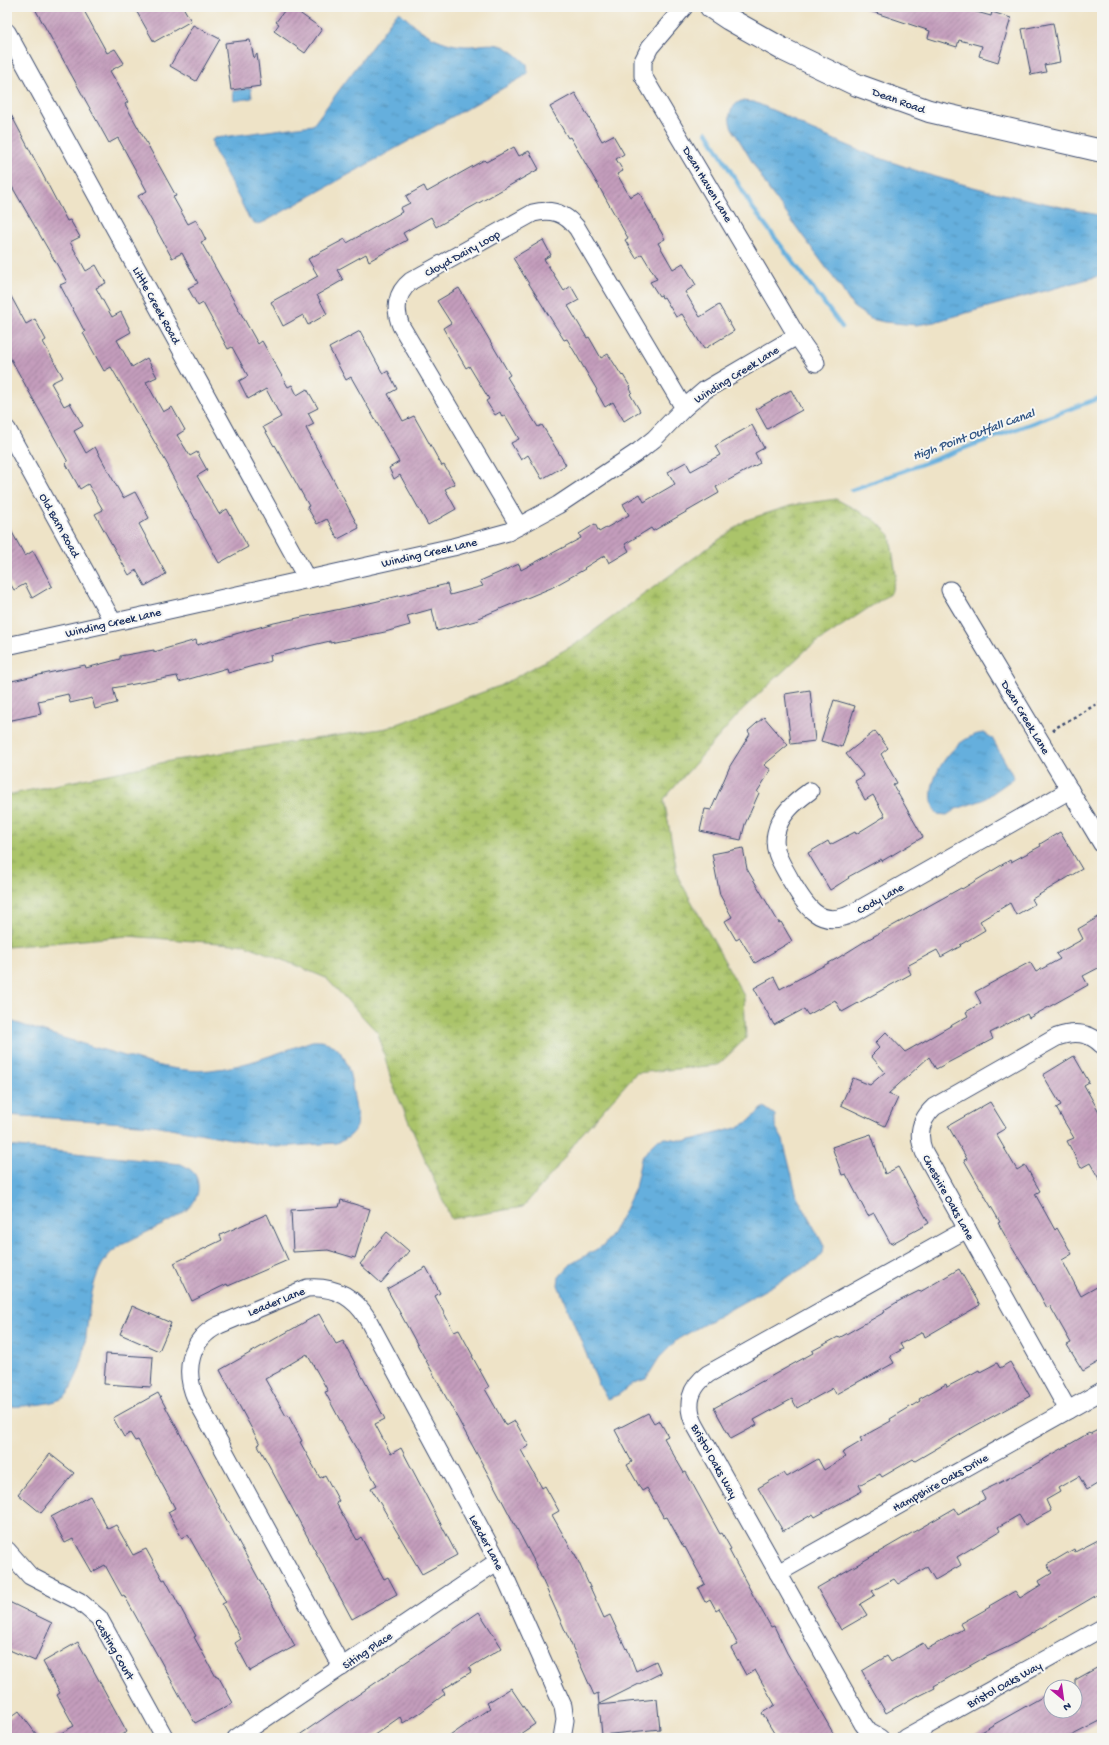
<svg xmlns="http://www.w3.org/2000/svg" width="1109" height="1745" font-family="'Gochi Hand',sans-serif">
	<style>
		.wetland { fill: url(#wetland-marsh); stroke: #637a64 }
		.water { fill: url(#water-ripples); stroke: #406f9e }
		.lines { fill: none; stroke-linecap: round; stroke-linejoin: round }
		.stream { stroke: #65afdd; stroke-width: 4.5 }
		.building { fill: url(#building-hatch) }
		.street-casing { stroke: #3b4a6e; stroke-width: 19 }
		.secondary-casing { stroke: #3b4a6e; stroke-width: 24 }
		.path { stroke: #3b4a6e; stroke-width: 2.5; stroke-dasharray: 3 3; stroke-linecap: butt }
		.street { stroke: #fff; stroke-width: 17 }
		.secondary { stroke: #fff; stroke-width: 22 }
		.labels { text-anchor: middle; stroke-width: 4; stroke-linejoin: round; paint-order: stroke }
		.street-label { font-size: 12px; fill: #1b2f5e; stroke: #f6f6f2 }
		.water-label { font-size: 13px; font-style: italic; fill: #315584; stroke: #f6f6f2 }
	</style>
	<defs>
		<pattern id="wetland-marsh" width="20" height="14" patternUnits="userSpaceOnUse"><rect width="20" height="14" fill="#abc46a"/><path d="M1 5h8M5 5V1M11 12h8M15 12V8" fill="none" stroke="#8aa05a"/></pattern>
		<pattern id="water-ripples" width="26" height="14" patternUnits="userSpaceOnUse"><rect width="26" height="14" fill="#65afdd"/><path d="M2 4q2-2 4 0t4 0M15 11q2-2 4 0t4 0" fill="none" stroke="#528fb6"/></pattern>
		<pattern id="building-hatch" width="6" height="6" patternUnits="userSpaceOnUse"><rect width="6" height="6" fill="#c49dbc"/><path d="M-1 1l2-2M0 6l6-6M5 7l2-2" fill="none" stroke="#9e809c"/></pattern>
	</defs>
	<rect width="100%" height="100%" fill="#f6f6f2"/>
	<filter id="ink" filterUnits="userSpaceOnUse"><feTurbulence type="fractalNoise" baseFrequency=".025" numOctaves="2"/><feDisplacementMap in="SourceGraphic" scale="8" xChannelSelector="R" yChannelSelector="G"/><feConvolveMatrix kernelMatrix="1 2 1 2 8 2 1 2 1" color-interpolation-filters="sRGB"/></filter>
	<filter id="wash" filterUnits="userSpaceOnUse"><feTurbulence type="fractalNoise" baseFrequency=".012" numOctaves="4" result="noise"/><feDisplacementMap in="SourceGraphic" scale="16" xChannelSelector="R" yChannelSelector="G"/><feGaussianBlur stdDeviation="0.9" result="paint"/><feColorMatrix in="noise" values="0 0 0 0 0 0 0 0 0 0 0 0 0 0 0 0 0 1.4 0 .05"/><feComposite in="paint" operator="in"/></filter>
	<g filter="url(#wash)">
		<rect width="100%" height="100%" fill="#eee3c7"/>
		<!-- wetland -->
		<path class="wetland" d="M836 499 875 520 890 535 896 575 891 593 807 649 742 710 664 799 678 877 744 996 746 1038 718 1065 636 1073 580 1136 555 1170 523 1207 451 1219 392 1083 378 1033 326 978 246 945 127 936 7 947V795L175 760 387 728 502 685 577 643 746 520 793 505Z"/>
		<!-- water -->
		<g class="water">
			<path d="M397 13H401C419 32 443 47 471 46 481 45 496 42 505 47 513 51 520 58 527 64L528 73 523 77 266 221C258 225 255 225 249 218L213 148 212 140 215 138 313 125Z"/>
			<path d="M251 88 252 98 234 101 233 91Z"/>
			<path d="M741 101 754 102 786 116 809 129 868 154 935 177 985 190 1102 216V275L934 322 916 325 884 322 871 319 853 307 841 288 769 190 732 128C727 117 730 106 741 101Z"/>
			<path d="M984 733 992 738 1014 778 983 800 956 809 947 815 937 814C918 787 953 735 984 733Z"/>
			<path d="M7 1020C44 1032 81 1044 118 1054 147 1063 179 1073 210 1070 245 1067 280 1052 312 1041 347 1038 350 1073 354 1098 355 1106 359 1118 357 1126 354 1135 344 1141 336 1143L277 1147 153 1125 7 1115Z"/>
			<path d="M764 1107 775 1115V1126L783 1140 797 1196 824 1246 823 1253 816 1261 678 1339 659 1358 646 1379 634 1383 618 1395 607 1399 599 1385 558 1285 559 1277 571 1264 604 1245 610 1237 625 1210 635 1188 641 1159 649 1148 657 1140 666 1138 687 1141 736 1128 748 1122Z"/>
			<path d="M7 1146 181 1164C191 1169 198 1174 198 1186 201 1221 129 1232 109 1255 88 1278 89 1321 84 1351 82 1363 78 1374 72 1385 70 1390 67 1397 61 1399 49 1405 21 1406 7 1407Z"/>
		</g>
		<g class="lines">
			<!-- stream -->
			<g class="stream">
				<path d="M707 132 752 207 842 327"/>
				<path d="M852 490 1102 397"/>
			</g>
		</g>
		<g id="blocks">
			<!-- building -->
			<g class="building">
				<path d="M34 7H82L107 53 115 49 124 63 110 71 128 102 125 104 176 196 173 197 188 224 196 220 206 240 201 242 258 344 262 341 288 387 292 385 297 395 307 389 318 408 308 413 314 424 306 428 359 528 338 539 327 519 317 524 307 507 309 506 275 445 274 446 263 427 281 417 266 389 248 399 239 381 248 376 232 347 228 349 203 303 198 306 188 288 198 283 182 253 172 258 138 196 147 191 118 138 109 143Z"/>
				<path d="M134 7H183L191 21 154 42Z"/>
				<path d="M287 7H291L322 29 305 53 274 31 279 24 276 22Z"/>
				<path d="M865 7H958L991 16 992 12 1011 18 998 62 979 56 982 46 959 40 957 47 928 38 930 31 864 9Z"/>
				<path d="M1053 23 1060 62 1044 65 1046 72 1031 75 1022 29Z"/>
				<path d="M193 25 220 39 196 81 170 66Z"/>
				<path d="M250 40 254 58 257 54 261 86 231 90 225 43Z"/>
				<path d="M575 93 602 141 613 135 624 154 616 159 623 171 617 174 630 197 639 192 665 239 658 243 673 269 683 263 696 285 685 292 700 317 719 305 734 331 704 349 682 314 676 317 664 297 662 298 661 295 659 296 650 282 657 279 642 254 636 258 625 240 628 238 598 185 570 137 568 138 550 107Z"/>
				<path d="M7 107 67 221 70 220 80 237 70 242 86 271 96 265 106 283 96 288 112 317 121 312 131 332 117 340 132 367 147 358 157 377 146 382 163 412 172 407 185 430 177 435 190 456 197 452 207 470 197 476 219 514 227 509 248 547 219 563 168 468 169 467 111 367 104 371 83 333 85 332 60 285 67 282 7 178Z"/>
				<path d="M514 147 519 156 529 151 539 169 436 227 431 217 403 233 407 240 369 261 366 254 337 270 343 280 317 295 327 314 308 325 303 315 283 326 271 302 318 276 308 259 345 239 347 243 402 212 400 208 410 203 406 196 424 186 427 192 484 160 486 162Z"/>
				<path d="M543 240 551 255 544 259 564 291 571 286 579 300 568 306 587 338 589 337 601 358 608 354 622 376 623 375 631 388 630 389 632 392 630 394 640 411 624 421 613 402 605 407 596 391 597 390 567 339 564 340 513 258Z"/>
				<path d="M459 288 510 375 507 377 538 427 542 425 566 465 542 479 528 455 521 460 511 443 519 439 505 415 502 417 500 412 495 415 486 401 489 399 469 366 466 368 443 328 451 323 437 301Z"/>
				<path d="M7 289 26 324 35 319 46 340 43 342 63 377 51 383 64 406 70 403 83 426 74 431 86 453 95 447 123 498 135 492 149 518 139 524 166 574 145 586 136 570 129 575 95 514 103 510 88 484 80 489 66 464 68 462 7 352Z"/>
				<path d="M360 331 383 374 388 371 397 389 388 394 403 421 414 416 442 466 444 465 455 484 445 489 456 509 428 525 400 475 394 479 389 468 399 462 351 377 346 380 329 348Z"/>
				<path d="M791 390 802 410 767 429 756 409Z"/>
				<path d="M752 425 764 448 755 453 760 463 716 487 719 493 653 531 651 528 625 544 629 551 609 563 605 555 584 568 585 569 551 588 478 618 479 620 437 631 432 609 407 616 410 625 385 632 330 643V641L270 655 271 661 228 673 227 668 179 682 177 676 113 688 117 703 95 709 92 698 70 703 68 694 38 701 41 714 7 721V682L85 665 86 668 120 659V656L154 650V652L196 640 197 645 274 623 374 602 447 584 450 595 483 586 480 581 519 564 521 570 581 538 579 534 595 524 599 532 629 515 623 504 640 494 644 502 675 484 668 472 686 462 691 471 720 455 715 446Z"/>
				<path d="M7 523 25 556 33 551 52 586 32 598 25 584 14 590 7 578Z"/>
				<path d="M810 690 815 741 791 744 785 694Z"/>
				<path d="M834 700 855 706 842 747 821 741Z"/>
				<path d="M764 717 788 745 764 765 771 770 757 792 759 793 745 824 741 840 700 831 705 809 711 810 730 766 750 734 748 731Z"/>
				<path d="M875 731 888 748 881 754 897 783 893 785 923 837 882 861 881 859 848 877 849 878 830 890 808 853 828 841 830 845 855 832 856 834 885 816 873 795 865 800 855 781 864 776 846 754Z"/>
				<path d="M1060 832 1082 869 1032 899 1035 904 1016 915 1010 903 980 921 985 930 960 945 961 946 941 957 937 950 907 966 911 974 842 1012 835 1000 808 1015 804 1009 774 1025 754 988 774 977 780 989 838 958 867 940 961 888 962 889 1010 860 1011 862 1041 846 1040 844Z"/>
				<path d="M743 848 747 869 779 923 781 922 792 941 755 963 740 938 736 940 725 921 732 917 720 895 712 854Z"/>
				<path d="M1102 915V966L1083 976 1088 985 1029 1018 1027 1014 990 1033 993 1039 936 1069 929 1057 888 1094 898 1098 885 1126 841 1105 853 1078 870 1085 885 1072 871 1056 879 1048 875 1043 886 1032 905 1052 968 1016 966 1012 981 1003 975 992 1030 962 1036 972 1060 959 1056 954 1083 939 1078 929Z"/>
				<path d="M1074 1056 1089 1082 1084 1085 1102 1117V1184L1090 1163 1081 1168 1067 1141 1074 1138 1056 1108 1061 1105 1043 1075Z"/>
				<path d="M990 1102 1006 1128 996 1134 1017 1170 1025 1165 1040 1191 1035 1194 1055 1230 1057 1228 1072 1254 1062 1260 1081 1296 1102 1284V1360L1083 1371 1067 1345 1071 1343 1050 1306 1047 1308 1031 1278 1011 1246 998 1223 1000 1222 964 1160 967 1159 948 1126Z"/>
				<path d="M871 1134 885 1174 898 1167 929 1223 891 1244 874 1213 868 1216 846 1174 842 1175 832 1147Z"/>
				<path d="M341 1200 370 1209 355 1258 328 1250 293 1252 291 1210 339 1207Z"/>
				<path d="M267 1214 288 1260 228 1286 227 1284 192 1301 174 1263 222 1240 220 1235Z"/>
				<path d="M387 1232 409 1251 381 1283 360 1264Z"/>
				<path d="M426 1267 440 1293 435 1296 454 1332 459 1330 473 1356H472L489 1387 485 1389 506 1426 515 1421 529 1446 521 1450 542 1488 545 1486 559 1511 552 1515 574 1554H575L604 1618 610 1615 626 1649 627 1648 636 1671 656 1661 661 1673 599 1704 598 1693 594 1695 533 1559 489 1476 387 1289Z"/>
				<path d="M959 1269 980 1305 925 1337 923 1332 900 1344 903 1349 890 1356 894 1363 867 1378V1377L836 1394 833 1388 797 1408 792 1399 754 1420 757 1425 731 1439 714 1408 813 1353 812 1351 838 1337 839 1338 885 1312 884 1310 899 1301 919 1291 920 1292Z"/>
				<path d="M132 1306 171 1323 159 1351 120 1334Z"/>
				<path d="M319 1314 336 1344 343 1341 385 1419 375 1424 391 1454 401 1448 457 1555 422 1574 371 1488 377 1485 341 1422 325 1392 328 1391 307 1354 280 1370V1371L265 1379 286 1416 288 1415 302 1441 300 1442 320 1478 325 1475 339 1501 336 1503 357 1540 361 1537 384 1579 388 1577 397 1594 352 1619 258 1445 260 1444 220 1370Z"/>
				<path d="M106 1354 153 1357 151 1387 104 1384Z"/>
				<path d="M1010 1362 1030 1396 975 1426 915 1461 913 1459 882 1477 880 1474 859 1485 862 1491 815 1517 813 1514 783 1531 758 1488 784 1473 787 1477 818 1459 824 1470 845 1457 842 1453 862 1441 860 1438 891 1421 890 1419 920 1401 919 1399 946 1384 947 1387 979 1370 980 1372 997 1363 1000 1368Z"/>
				<path d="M158 1393 295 1646 250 1671 235 1643 241 1639 222 1604 226 1602 188 1535 182 1538 168 1512 175 1508 138 1440 135 1441 130 1433 124 1437 113 1418Z"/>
				<path d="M648 1413 654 1423 659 1420 668 1436 664 1438 684 1473 686 1472 720 1534 722 1533 731 1549 729 1550 754 1597 771 1627 774 1626 787 1653 836 1738H777L762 1713 775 1705 755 1670 746 1675 731 1648 738 1645 719 1608 716 1610 710 1599 705 1602 698 1588 705 1584 685 1547 684 1548 667 1517 664 1518 647 1488 642 1491 627 1465 632 1462 615 1430Z"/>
				<path d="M1102 1428V1481L1087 1490 1079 1476 1058 1488 1060 1492 1046 1500 1051 1511 1025 1525 1019 1515 998 1527 1000 1531 957 1557 961 1565 935 1580 927 1567 898 1584 894 1579 872 1591 875 1595 860 1604 867 1615 841 1630 817 1588 955 1508 958 1514 985 1499 981 1492 1029 1468 1089 1433 1090 1434Z"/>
				<path d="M50 1454 74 1473 41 1513 18 1494Z"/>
				<path d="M90 1496 108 1529 116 1525 133 1555 146 1549 163 1580 165 1579 179 1605 196 1636 194 1637 216 1677 218 1676 233 1703 195 1723 124 1595 122 1596 105 1565 92 1572 73 1539 65 1543 51 1517Z"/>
				<path d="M1102 1538V1592L1012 1645 980 1660 934 1686 935 1688 919 1696 918 1695 886 1713 862 1671 887 1656 891 1662 923 1643 927 1649 963 1629 960 1624 990 1607 989 1606 1015 1591 1020 1598 1041 1585 1039 1581 1052 1573 1047 1565 1074 1549 1075 1552Z"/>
				<path d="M7 1601 52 1623 35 1661 7 1649Z"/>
				<path d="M479 1612 502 1648 469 1668 471 1672 442 1690 445 1694 421 1712 403 1723 400 1717 370 1738H295Z"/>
				<path d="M78 1642 127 1732 115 1738H52L74 1726 57 1695 60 1693 43 1662Z"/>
				<path d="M1102 1665V1720L1067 1738H970L1051 1692V1711H1075V1680Z"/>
				<path d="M511 1688 535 1724 514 1738H447L490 1708 487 1703Z"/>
				<path d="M657 1699 660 1729 602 1735 599 1705Z"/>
				<path d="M19 1711 39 1738H7V1720Z"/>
			</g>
		</g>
	</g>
	<g filter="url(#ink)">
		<use href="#blocks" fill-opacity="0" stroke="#3b4a6e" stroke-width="1"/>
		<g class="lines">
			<!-- street casing -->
			<g class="street-casing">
				<g id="street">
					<path d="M684 7 650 47 643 61V76L797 336 816 363"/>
					<path d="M7 32 307 579"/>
					<path d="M7 429 113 622"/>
					<path d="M519 526 401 326C394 309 396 293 411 281L533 213C551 208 565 213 577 228L684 408"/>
					<path d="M950 590 1102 844"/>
					<path d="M7 646 453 547 508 532 558 505 639 451 654 439 684 408 705 390 797 336"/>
					<path d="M810 791C795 802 780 814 776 833 772 851 782 864 790 879 804 903 818 930 851 914L1070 790"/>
					<path d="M1068 1410 924 1152C917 1135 920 1120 934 1107L1057 1037C1074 1031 1089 1032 1102 1045"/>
					<path d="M7 1550 30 1576 79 1601 99 1618 165 1738"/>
					<path d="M778 1573 1102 1391"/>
					<path d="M342 1667 196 1399C183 1370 190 1339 219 1325L307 1288C333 1286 353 1295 367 1318L498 1561 563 1706 565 1720 562 1738"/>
					<path d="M236 1738 498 1561"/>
					<path d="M880 1738 869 1732 863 1724 695 1425C685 1405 690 1387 708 1374L967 1229"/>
					<path d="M905 1738 1102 1628"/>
				</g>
			</g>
			<!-- secondary casing -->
			<g class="secondary-casing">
				<path id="secondary" d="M711 7 729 19 784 50 857 85 929 111 1102 151"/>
			</g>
			<!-- path -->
			<path class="path" d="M1053 731 1057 727 1102 701"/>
			<!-- street -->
			<use href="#street" class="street"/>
			<!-- secondary -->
			<use href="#secondary" class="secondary"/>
		</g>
	</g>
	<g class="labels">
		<!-- street labels -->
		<g class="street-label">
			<text transform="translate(899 100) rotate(20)" y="4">Dean Road</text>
			<text transform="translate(708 184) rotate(59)" y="4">Dean Haven Lane</text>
			<text transform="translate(462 253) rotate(-29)" y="4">Cloyd Dairy Loop</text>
			<text transform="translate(157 305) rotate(61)" y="4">Little Creek Road</text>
			<text transform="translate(736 374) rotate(-32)" y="4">Winding Creek Lane</text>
			<text transform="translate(60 525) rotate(61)" y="4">Old Barn Road</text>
			<text transform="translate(429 552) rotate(-13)" y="4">Winding Creek Lane</text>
			<text transform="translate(113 622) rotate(-13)" y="4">Winding Creek Lane</text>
			<text transform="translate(1026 717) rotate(59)" y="4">Dean Creek Lane</text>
			<text transform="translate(880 898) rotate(-29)" y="4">Cody Lane</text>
			<text transform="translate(949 1197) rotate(61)" y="4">Cheshire Oaks Lane</text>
			<text transform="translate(276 1301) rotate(-22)" y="4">Leader Lane</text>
			<text transform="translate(715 1461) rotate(61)" y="4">Bristol Oaks Way</text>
			<text transform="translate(940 1482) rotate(-29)" y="4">Hampshire Oaks Drive</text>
			<text transform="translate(487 1542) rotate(62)" y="4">Leader Lane</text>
			<text transform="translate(115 1649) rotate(60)" y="4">Casting Court</text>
			<text transform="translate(367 1650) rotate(-34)" y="4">Siting Place</text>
			<text transform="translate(1004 1684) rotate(-29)" y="4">Bristol Oaks Way</text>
		</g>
		<!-- water labels -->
		<g class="water-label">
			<text transform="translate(973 433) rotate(-20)" y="5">High Point Outfall Canal</text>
		</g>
	</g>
	<!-- margin -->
	<rect width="1109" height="1745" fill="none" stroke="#f6f6f2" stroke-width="24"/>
	<!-- north arrow -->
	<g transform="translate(1063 1699) rotate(151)"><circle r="19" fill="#f6f6f2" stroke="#9ea6b7"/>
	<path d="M0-3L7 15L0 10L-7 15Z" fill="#b5179e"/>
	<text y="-6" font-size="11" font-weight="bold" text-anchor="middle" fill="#1b2f5e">N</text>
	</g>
</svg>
